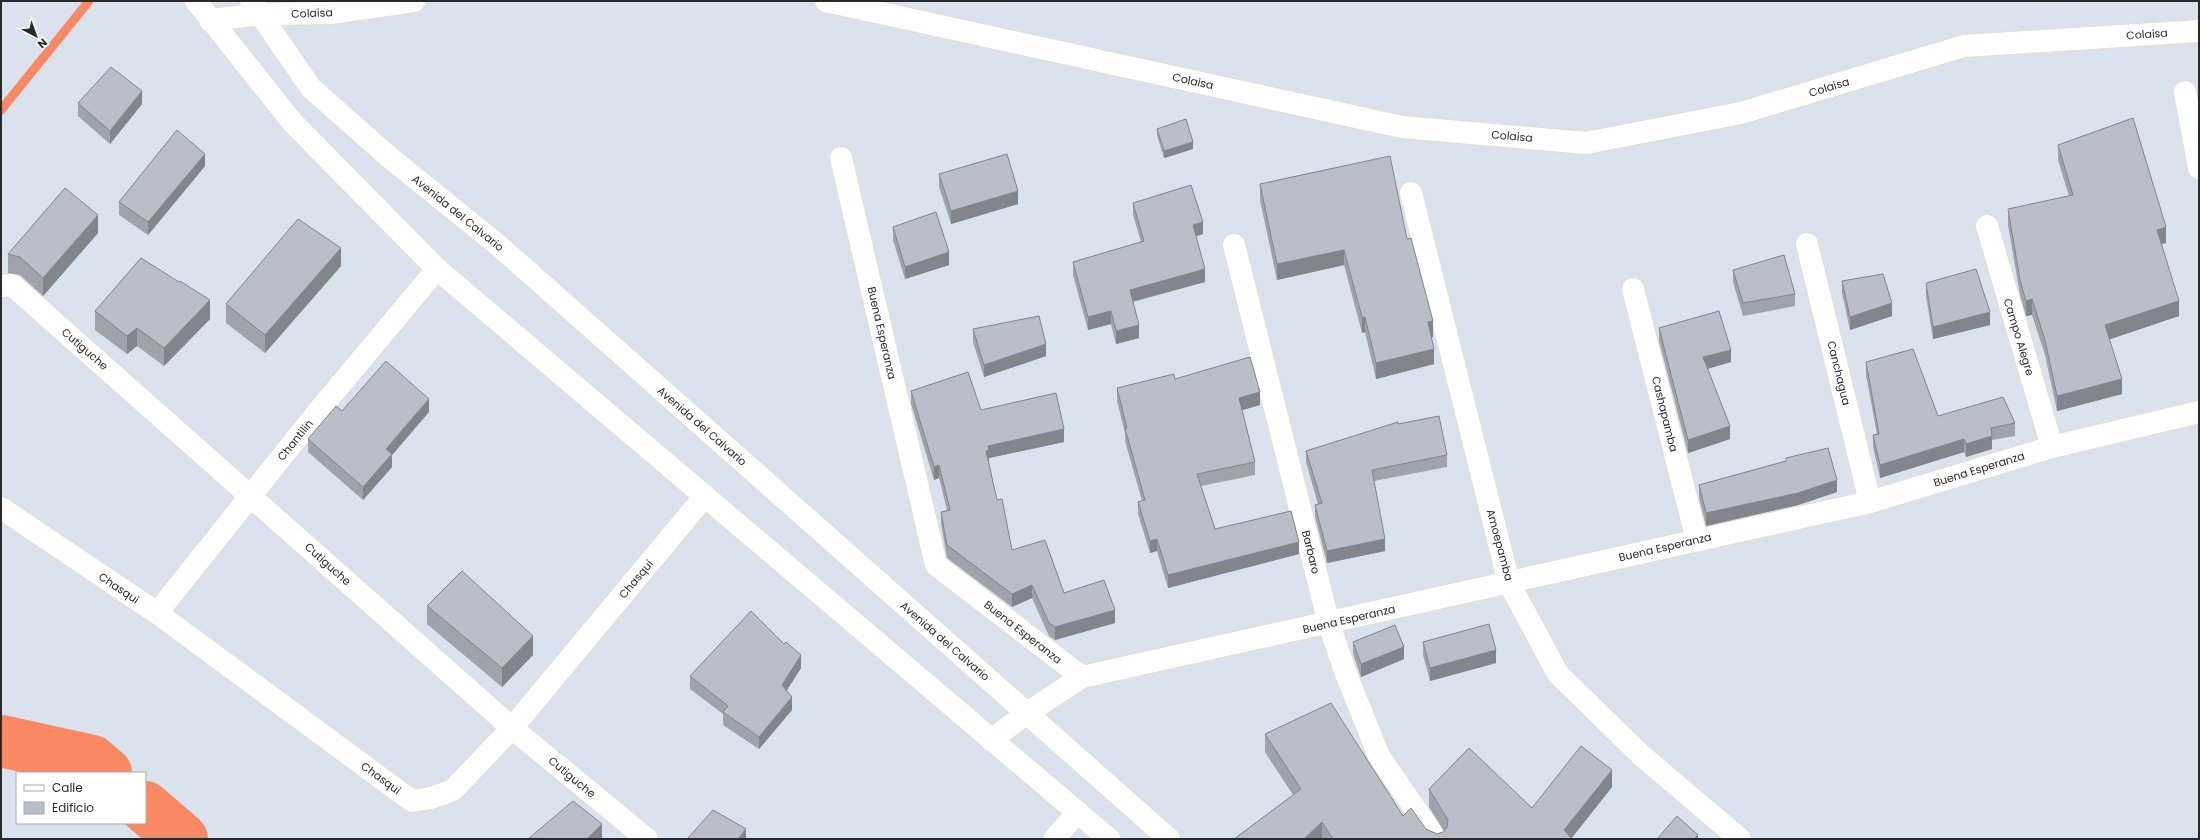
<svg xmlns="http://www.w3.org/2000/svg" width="2200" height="840" font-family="Poppins,sans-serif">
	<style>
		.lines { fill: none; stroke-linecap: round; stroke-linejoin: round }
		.stream { stroke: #f88963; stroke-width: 9 }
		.river { stroke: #f88963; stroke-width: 52 }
		.minor-casing { stroke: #e3dfce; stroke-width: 24 }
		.tertiary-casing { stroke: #e3dfce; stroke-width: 24 }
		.minor { stroke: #fff; stroke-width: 22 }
		.tertiary { stroke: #fff; stroke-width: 22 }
		.wall { fill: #9fa3ac }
		.shaded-wall { fill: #82858c }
		.building { fill: #b9bec8; stroke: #82858c }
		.labels { text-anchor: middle; stroke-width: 3.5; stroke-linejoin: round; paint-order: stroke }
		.street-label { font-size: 11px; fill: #292929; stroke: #fff }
	</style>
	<rect width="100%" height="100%" fill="#d9e2ed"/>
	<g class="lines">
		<!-- stream -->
		<path class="stream" d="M1 110 89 1"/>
		<!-- river -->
		<g class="river">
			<path d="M1 741 92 761 106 773"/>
			<path d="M145 807 182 839"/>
		</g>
		<!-- minor casing -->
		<g class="minor-casing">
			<g id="minor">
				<path d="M2185 92 2199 168"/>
				<path d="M841 158 936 565 1082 677 1870 502 2052 447 2199 412"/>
				<path d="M1411 193 1509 583 1558 674 1641 755 1740 839"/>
				<path d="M1987 226 2052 447"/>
				<path d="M1807 244 1870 502"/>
				<path d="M1234 245 1329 624 1346 674 1379 756 1436 839"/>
				<path d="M1 286 12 285 512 728 647 839"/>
				<path d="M1633 289 1697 540"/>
				<path d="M1 508 157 613 412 801 431 798 453 790 512 728 704 497"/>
				<path d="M157 613 320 409 437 269"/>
				<path d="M991 740 1027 713 1082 677"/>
				<path d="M1054 839 1078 812"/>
			</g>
		</g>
		<!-- tertiary casing -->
		<g class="tertiary-casing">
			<g id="tertiary">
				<path d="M196 1 293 123 437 269 1109 839"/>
				<path d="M251 1 311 88 389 157 498 245 1169 839"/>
				<path d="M826 1 1402 127 1586 143 1741 113 1964 46 2199 31"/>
				<path d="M210 20 261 14 331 13 414 1"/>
			</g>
		</g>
		<!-- minor -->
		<use href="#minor" class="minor"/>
		<!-- tertiary -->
		<use href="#tertiary" class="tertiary"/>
	</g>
	<!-- wall -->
	<g class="wall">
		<path d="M78 103 142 104 110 144 78 116Z"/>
		<path d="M1157 129 1193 149 1164 158 1157 135Z"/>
		<path d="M2058 145 2166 243 2162 244 2179 316 2109 339 2122 394 2057 411 2045 355 2032 315 2026 316 2020 295 2008 225V209L2069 196 2058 160Z"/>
		<path d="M205 166 148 235 119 215V202Z"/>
		<path d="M939 174 1018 204 951 224 939 187Z"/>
		<path d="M1260 184 1407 239 1433 337H1431L1434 364 1376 379 1365 332 1362 333 1344 265 1277 280 1260 200Z"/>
		<path d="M1133 203 1203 234 1196 236 1205 282 1133 302 1139 338 1116 344 1111 324 1088 330 1073 275V262L1141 242 1133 215Z"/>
		<path d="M893 227 949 265 905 279 893 240Z"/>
		<path d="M98 233 43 296 20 275 8 273V254Z"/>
		<path d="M341 266 265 353 226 323V304Z"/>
		<path d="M1733 270 1795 294V306L1743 316 1733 282Z"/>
		<path d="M1842 281 1892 316 1850 330 1842 293Z"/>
		<path d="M1926 283 1990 325 1933 339 1926 296Z"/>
		<path d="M95 311 210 319 164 366 137 346 127 354 95 330Z"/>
		<path d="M1659 328 1731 362 1707 369 1730 439 1688 453 1659 341Z"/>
		<path d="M973 329 1046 356 984 377 973 342Z"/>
		<path d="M1866 362 1938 416 2015 423V436L1992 440V449L1966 457 1964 452 1880 478 1873 447V435L1877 434 1866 375Z"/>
		<path d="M1175 379 1260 405 1242 410 1255 462V475L1201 486 1215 529 1299 554 1168 588 1157 551 1150 553 1138 514V502L1142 501 1125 441V433L1117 401V388Z"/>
		<path d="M911 391 981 410 1064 442 989 458V463L997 500 1012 550 1064 593 1115 623 1055 640 1049 636 1032 598 1012 607 947 558 941 524V512L947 510 939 478 934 480 911 404Z"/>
		<path d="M342 411 429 412 392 455V467L363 500 308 452V439Z"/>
		<path d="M1398 424 1447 455V467L1374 481 1385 551 1327 563 1315 517V505L1318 504 1306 462V451Z"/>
		<path d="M1786 458 1837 492 1798 505 1706 526 1699 498V485L1786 461Z"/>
		<path d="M427 606 533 655 502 687 427 624Z"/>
		<path d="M1353 642 1404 659 1361 677 1353 654Z"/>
		<path d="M1423 642 1496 663 1430 681 1423 655Z"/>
		<path d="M801 668 786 690 792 710 759 749 723 725V714L690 689V676Z"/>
		<path d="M1265 734 1403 816 1426 829 1437 834 1443 832 1444 831 1429 807V789L1532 808 1612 787 1571 838 1572 839H1234L1293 795 1265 752Z"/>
	</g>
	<!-- shaded-wall -->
	<g class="shaded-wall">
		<path d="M142 91V104L110 144V131Z"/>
		<path d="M1193 142V149L1164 158V151Z"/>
		<path d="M205 154V166L148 235V222Z"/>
		<path d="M1018 191V204L951 224V211Z"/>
		<path d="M98 215V233L43 296V278Z"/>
		<path d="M1203 222V234L1193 237V225Z"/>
		<path d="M2166 227V243L2157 245V230Z"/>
		<path d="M341 248V266L265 353V335Z"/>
		<path d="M1344 250V265L1277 280V264Z"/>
		<path d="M949 252V265L905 279V267Z"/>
		<path d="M1205 269V282L1130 302V290Z"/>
		<path d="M2032 299V315L2026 316V301Z"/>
		<path d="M210 300V319L164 366V348Z"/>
		<path d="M2179 301V316L2105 341V325Z"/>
		<path d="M1892 303V316L1850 330V317Z"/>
		<path d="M1111 311V324L1088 330V317Z"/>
		<path d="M1990 312V325L1933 339V327Z"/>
		<path d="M1362 317H1365V332L1362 333Z"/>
		<path d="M1433 321V337L1428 338V322Z"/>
		<path d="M1139 325V338L1116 344V331Z"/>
		<path d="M137 328V346L127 354V336Z"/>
		<path d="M1046 344V356L984 377V365Z"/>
		<path d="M1434 349V364L1376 379V363Z"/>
		<path d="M1731 350V362L1703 370V357Z"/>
		<path d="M2122 379V394L2057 411V396Z"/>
		<path d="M1260 392V405L1239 411V398Z"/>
		<path d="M429 399V412L392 455V467L363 500V487L386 449Z"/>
		<path d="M1730 426V439L1688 453V440Z"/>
		<path d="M1064 429V442L989 458V463H986V451L988 446Z"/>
		<path d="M1992 436V449L1966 457V444Z"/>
		<path d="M1964 439V452L1880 478V465Z"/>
		<path d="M939 465V478L934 480V467Z"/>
		<path d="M1837 480V492L1798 505 1706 526V513Z"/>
		<path d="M1157 539V551L1150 553V541Z"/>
		<path d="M1385 539V551L1327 563V551Z"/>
		<path d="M1299 542V554L1168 588V575Z"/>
		<path d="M1032 585V598L1012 607V594Z"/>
		<path d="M1115 610V623L1055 640V627Z"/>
		<path d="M533 636V655L502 687V668Z"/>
		<path d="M1404 647V659L1361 677V664Z"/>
		<path d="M1496 650V663L1430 681V668Z"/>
		<path d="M801 655V668L782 698V685Z"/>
		<path d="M792 697V710L759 749V737Z"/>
		<path d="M1612 770V787L1571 839 1564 830Z"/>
		<path d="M1322 822V839H1304Z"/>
		<path d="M602 824V839H587Z"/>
		<path d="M746 829V839H738Z"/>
		<path d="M1698 835V839H1694Z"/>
	</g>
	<!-- building -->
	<g class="building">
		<path d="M111 67 142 91 110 131 78 103Z"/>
		<path d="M2133 118 2166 227 2157 230 2179 301 2105 325 2122 379 2057 396 2045 340 2032 299 2026 301 2020 280 2008 209 2073 195 2058 145Z"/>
		<path d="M1186 119 1193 142 1164 151 1157 129Z"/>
		<path d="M177 130 205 154 148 222 119 202Z"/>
		<path d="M1007 154 1018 191 951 211 939 174Z"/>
		<path d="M1390 156 1407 239 1411 238 1433 321 1428 322 1434 349 1376 363 1365 317H1362L1344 250 1277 264 1260 184Z"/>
		<path d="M1191 185 1203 222 1193 225 1205 269 1130 290 1139 325 1116 331 1111 311 1088 317 1073 262 1144 241 1133 203Z"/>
		<path d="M65 188 98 215 43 278 20 257 8 254Z"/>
		<path d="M936 212 949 252 905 267 893 227Z"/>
		<path d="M298 219 341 248 265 335 226 304Z"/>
		<path d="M1784 255 1795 294 1743 303 1733 270Z"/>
		<path d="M141 258 179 282 180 281 210 300 164 348 137 328 127 336 95 311Z"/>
		<path d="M1976 269 1990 312 1933 327 1926 283Z"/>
		<path d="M1883 274 1892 303 1850 317 1842 281Z"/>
		<path d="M1719 311 1731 350 1703 357 1730 426 1688 440 1659 328Z"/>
		<path d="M1039 316 1046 344 984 365 973 329Z"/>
		<path d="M1913 349 1938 416 2003 397 2015 423 1991 428 1992 436 1966 444 1964 439 1880 465 1873 435 1879 434 1866 362Z"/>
		<path d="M1250 357 1260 392 1239 398 1255 462 1197 474 1215 529 1291 511 1299 542 1168 575 1157 539 1150 541 1138 502 1145 500 1125 428H1127L1117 388 1174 374 1175 379Z"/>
		<path d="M386 361 429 399 386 449 392 454 363 487 308 439 336 406 342 411Z"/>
		<path d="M968 372 981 410 1056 393 1064 429 988 446 989 450 986 451 997 500 1002 499 1012 550 1045 540 1064 593 1104 580 1115 610 1055 627 1049 623 1032 585 1012 594 947 545 941 512 950 510 939 465 934 467 911 391Z"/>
		<path d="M1439 416 1447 455 1372 470 1385 539 1327 551 1315 505 1322 503 1306 451 1398 422V424Z"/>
		<path d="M1828 448 1837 480 1798 493 1706 513 1699 485 1786 461V458Z"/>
		<path d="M462 571 533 636 502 668 427 606Z"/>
		<path d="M751 611 784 644 786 642 801 655 782 685 792 697 759 737 723 712 728 706 690 676Z"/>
		<path d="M1489 624 1496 650 1430 668 1423 642Z"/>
		<path d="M1395 625 1404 647 1361 664 1353 642Z"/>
		<path d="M1331 703 1403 816 1411 808 1426 829 1437 834 1443 832 1447 827 1448 820 1429 789 1469 748 1532 808 1581 746 1612 770 1564 830 1572 839H1333L1322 822 1304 839H1234L1301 789 1265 734Z"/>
		<path d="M573 801 602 824 587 839H528Z"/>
		<path d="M713 810 746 829 738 839H687Z"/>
		<path d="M1677 816 1698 835 1694 839H1657Z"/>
	</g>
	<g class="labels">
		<!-- street labels -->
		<g class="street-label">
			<text transform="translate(312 13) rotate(-2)" y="4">Colaisa</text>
			<text transform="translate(2147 34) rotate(-4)" y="4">Colaisa</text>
			<text transform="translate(1193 81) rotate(12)" y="4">Colaisa</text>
			<text transform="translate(1829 87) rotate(-17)" y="4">Colaisa</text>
			<text transform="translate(1512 136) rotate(5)" y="4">Colaisa</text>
			<text transform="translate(458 213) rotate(39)" y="4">Avenida del Calvario</text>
			<text transform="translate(882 333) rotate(77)" y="4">Buena Esperanza</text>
			<text transform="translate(2019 337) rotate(73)" y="4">Campo Alegre</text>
			<text transform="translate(85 349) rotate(41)" y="4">Cutiguche</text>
			<text transform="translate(1839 373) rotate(76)" y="4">Canchagua</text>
			<text transform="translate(1665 414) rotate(76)" y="4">Cashapamba</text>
			<text transform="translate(702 426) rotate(41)" y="4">Avenida del Calvario</text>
			<text transform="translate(295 440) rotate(-51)" y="4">Chantilin</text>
			<text transform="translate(1979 469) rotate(-17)" y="4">Buena Esperanza</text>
			<text transform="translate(1500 545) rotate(75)" y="4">Amoepamba</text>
			<text transform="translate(1665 547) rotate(-13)" y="4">Buena Esperanza</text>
			<text transform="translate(1311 552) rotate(76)" y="4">Barbaro</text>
			<text transform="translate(328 564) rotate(42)" y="4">Cutiguche</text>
			<text transform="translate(636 579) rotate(-50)" y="4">Chasqui</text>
			<text transform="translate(119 588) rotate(34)" y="4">Chasqui</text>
			<text transform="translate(1349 619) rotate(-13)" y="4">Buena Esperanza</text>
			<text transform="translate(1023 632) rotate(38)" y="4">Buena Esperanza</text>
			<text transform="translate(945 641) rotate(41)" y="4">Avenida del Calvario</text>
			<text transform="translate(572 777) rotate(40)" y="4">Cutiguche</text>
			<text transform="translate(381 778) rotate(36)" y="4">Chasqui</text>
		</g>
	</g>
	<!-- border -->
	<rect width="2200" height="840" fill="none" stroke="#292929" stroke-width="4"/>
	<!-- legend -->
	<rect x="16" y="772" width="130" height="52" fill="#ffffff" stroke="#a9a9a9"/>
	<rect x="24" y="785" width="20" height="6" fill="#ffffff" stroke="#a9a9a9"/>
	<text x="52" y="792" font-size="12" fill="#292929">Calle</text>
	<rect x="24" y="802" width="20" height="12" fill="#b9bec8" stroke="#a9a9a9"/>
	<text x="52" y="812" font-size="12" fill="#292929">Edificio</text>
	<!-- north arrow -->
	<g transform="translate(36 36) rotate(139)" stroke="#ffffff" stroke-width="3" paint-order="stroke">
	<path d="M0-3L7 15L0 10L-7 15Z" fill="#292929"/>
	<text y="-6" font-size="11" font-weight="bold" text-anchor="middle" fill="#292929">N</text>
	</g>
</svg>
